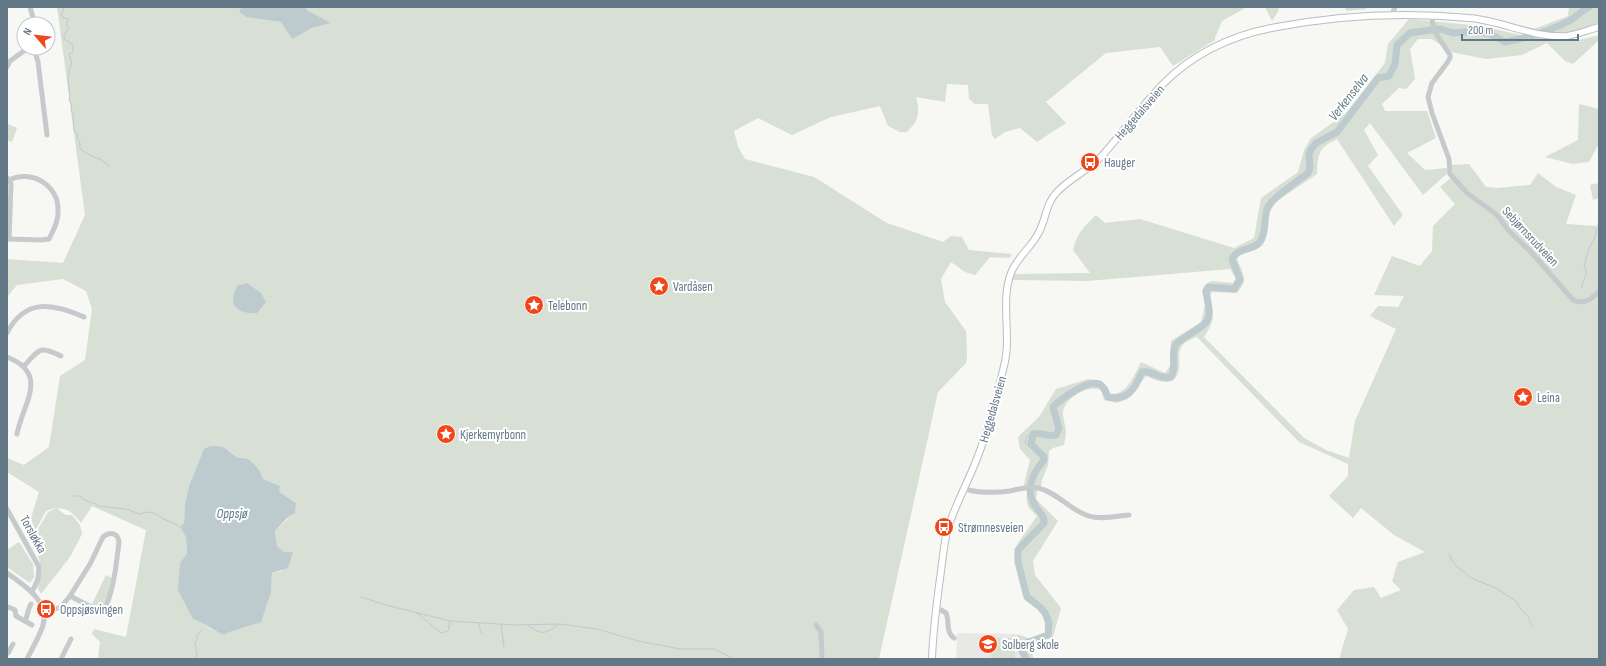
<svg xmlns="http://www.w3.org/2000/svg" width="1606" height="666" font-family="'Sofia Sans Condensed',sans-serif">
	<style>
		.built { fill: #e8e9e7 }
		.green { fill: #d8dfd4; fill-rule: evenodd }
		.water { fill: #bdcace }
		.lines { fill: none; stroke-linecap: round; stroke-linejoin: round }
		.stream { stroke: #bdcace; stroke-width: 1 }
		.river { stroke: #bdcace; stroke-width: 7 }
		.major-casing { stroke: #b9bdc1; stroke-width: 8 }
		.minor { stroke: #c6cacd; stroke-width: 5 }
		.major { stroke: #fff; stroke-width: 6 }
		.labels { text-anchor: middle; stroke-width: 4; stroke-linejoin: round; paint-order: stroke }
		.street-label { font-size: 13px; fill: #637887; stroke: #fff }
		.poi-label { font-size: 13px; fill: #637887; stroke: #fff; text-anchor: start }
		.water-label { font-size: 14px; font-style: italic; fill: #5f7b83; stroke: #fff }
	</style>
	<rect width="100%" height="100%" fill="#f7f7f3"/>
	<!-- built -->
	<path class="built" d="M957 633 1017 634 1021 653 1023 659H956Z"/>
	<!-- green -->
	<g class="green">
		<path d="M57 7H241L239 12 246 17 281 22 292 38 312 28 331 23 307 10 305 7H1247L1222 21 1215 38V40L1173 66 1160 47 1106 53 1046 102 1066 123 1037 142 1020 128 1005 132 995 139 992 135 988 104H975L969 99 968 85 947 84 945 102 916 97C920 113 919 120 907 132H900L888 126 880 106 831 117 792 135 758 118 734 131 738 147 745 159 814 177 887 223 943 242 951 236 962 237 969 250 1012 254 1009 258 990 257 975 275 965 272 951 262 941 279 945 302 966 331 967 358 966 363 938 392 879 659H98L100 642 92 634 94 629 126 637 146 530 92 506 81 523C71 509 62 505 46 511L35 531 31 518 39 492 7 472V458L24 465 49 447 60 376 85 360 92 309 86 291 63 279 17 285 7 297V259L63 263 85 215ZM210 446C229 446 223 448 235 456 239 459 244 457 248 459 256 463 260 470 263 479L280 486 278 492 296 503 295 513C287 518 282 525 275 531L277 546 284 552H292L282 571 272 573 271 592 224 635 209 628 200 621 180 563 187 553 186 537 180 527 184 523 185 504 189 486 204 450Z"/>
		<path d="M1265 7H1278L1279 10 1272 21Z"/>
		<path d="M1344 7H1365L1367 9 1347 11Z"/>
		<path d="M1569 7H1599V23L1573 31 1558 33 1534 29 1568 16Z"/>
		<path d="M1409 19 1481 26 1520 35 1556 41H1575L1599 35V40L1573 64 1565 61 1547 43 1522 55 1486 59 1451 52 1432 39H1418L1410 49 1415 79 1406 89 1399 88 1382 104 1385 111H1427L1436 138 1407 153 1425 170 1447 168 1448 173 1423 195 1370 123 1364 130 1378 155 1368 166 1403 215 1394 226 1337 139C1318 148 1318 154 1317 174L1277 201 1269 212 1264 240 1261 246 1238 256 1237 259C1243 274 1249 279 1237 293L1213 292 1210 295C1214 316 1215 320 1204 337L1304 438 1326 450 1349 458 1355 421 1396 329 1370 316 1378 306 1398 307 1404 296 1374 295 1392 256 1420 266 1432 251 1433 226 1455 204 1440 187 1453 176 1452 165 1469 164 1486 187 1497 188 1530 185 1538 173 1556 187 1576 195 1566 224 1597 226 1599 219V659H1339L1348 629 1337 610 1354 590 1374 587 1381 598 1401 590 1392 581 1398 562 1425 552 1394 535 1361 508 1353 518 1329 496 1348 476V464L1299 442 1197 337C1190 339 1182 343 1180 350 1178 356 1180 363 1179 369 1175 389 1158 381 1146 376L1127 399 1117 403 1104 400 1101 390C1088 385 1067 396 1063 411 1062 417 1066 426 1066 433 1066 437 1064 442 1064 445L1053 448 1049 451 1048 465 1042 480 1041 486 1023 488 1030 460 1020 449 1018 437 1039 417 1056 389 1088 379 1102 381 1110 394C1128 395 1134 375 1141 362L1165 373 1170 366 1171 341 1201 322 1205 305 1202 290 1205 285 1211 281 1233 283 1236 278 1230 269 1087 281 1011 280 1012 274 1090 273 1073 250C1077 233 1084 227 1096 215L1105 223 1140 219 1234 248 1254 238 1261 198 1298 172 1304 150 1311 138 1345 114 1385 63 1388 44Z"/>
		<path d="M1579 104 1599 109V147H1597L1589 162 1573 164 1545 157 1578 140Z"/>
		<path d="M8 124 17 128 12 142 7 140Z"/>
		<path d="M1599 183V198L1593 200 1590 185Z"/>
		<path d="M1038 487 1036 499 1058 521 1033 561 1035 575 1061 608 1053 637 1031 644 1030 649 1034 659H1023L1021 654 1017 634 1031 639 1046 633 1043 612 1025 600 1014 556 1018 543 1037 516C1026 506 1025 503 1028 488Z"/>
		<path d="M57 508 65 515H72L80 525 82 534 70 557 41 594 37 587C43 562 41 562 30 540L34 536 48 512Z"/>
		<path d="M19 542 33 564 34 577 30 583 7 567V550Z"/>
		<path d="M106 575 112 578 107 599 102 610 92 604Z"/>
		<path d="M992 638H1015V659H991Z"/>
	</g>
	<!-- water -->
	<g class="water">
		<path d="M241 7H305L307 10 331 23 312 28 292 39 281 22 246 17 239 12Z"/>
		<path d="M247 283 261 293 266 302 257 313C247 314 232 311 233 298 233 294 236 290 237 286Z"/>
		<path d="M210 446C229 446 223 448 235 456 239 459 244 457 248 459 256 464 260 470 263 479L280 486 279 492 296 503 295 513 287 518 275 531 277 546 284 552H293L288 568 272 573 271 592 261 622 229 632 224 635C214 631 203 622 193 619L178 590 180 563 187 553 186 537 180 527 184 523 185 504 189 486 204 449Z"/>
	</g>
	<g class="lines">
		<!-- stream -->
		<g class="stream">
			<path d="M63 7 64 10 61 13 63 18 69 19 66 24 69 29 64 35V39L73 45V52L69 54 72 64 69 69 68 80 70 96 69 99 72 106 71 111 73 113 74 131 78 135 77 138 80 143V149L93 157 100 159 109 166"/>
			<path d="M1582 288V284L1587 273 1584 266 1589 248 1594 240 1597 229"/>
			<path d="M1033 434 1027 436 1025 443 1029 446 1034 447"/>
			<path d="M74 496H81L82 499 96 504 98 506 126 509 140 514C149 510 155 513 162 518 168 522 173 521 180 527"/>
			<path d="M1449 554C1451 558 1453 563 1456 566 1461 570 1466 572 1469 577L1496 588 1516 601 1522 611 1528 616 1532 626"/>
			<path d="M361 597 386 605 450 621 514 625 559 624 597 629 638 641 680 649H714L734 659"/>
			<path d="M417 613 441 633 448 631 450 622"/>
			<path d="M478 623 482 634"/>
			<path d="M501 624 504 647"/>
			<path d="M527 625C542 635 544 635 559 624"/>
			<path d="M196 659 197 656 195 643 197 640V635L202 630"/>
		</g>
		<!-- river -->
		<path class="river" d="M1026 659 1022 651 1023 644 1048 635 1049 622 1045 613 1040 607 1027 597 1018 562V550L1044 523C1045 516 1040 513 1036 507 1024 490 1032 474 1044 460V457L1031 444 1033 434C1043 432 1048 437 1056 435L1059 429 1053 407C1061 399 1088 379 1099 384 1104 386 1106 392 1108 397 1128 401 1135 389 1142 372 1153 370 1158 380 1171 377 1177 367 1171 355 1175 346 1177 342 1183 339 1187 336 1213 320 1211 321 1206 291L1209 287 1234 289 1240 280 1232 259C1238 247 1253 251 1260 242 1267 233 1263 217 1268 207 1272 198 1299 180 1308 173L1310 168 1309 154 1312 148 1316 143 1337 132 1378 78 1389 76 1395 64 1397 45 1410 33 1430 30 1441 29 1453 33 1476 31 1490 34 1505 42C1527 38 1550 31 1571 20 1577 16 1582 10 1589 7"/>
		<!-- major casing -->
		<g class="major-casing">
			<path id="major" d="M932 659C933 629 937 600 941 571 943 557 944 541 948 528 956 503 969 480 978 456 989 427 997 396 1004 366 1012 336 1000 301 1011 273 1017 257 1032 247 1039 232 1046 219 1046 203 1057 192 1069 179 1087 171 1100 158 1121 135 1139 109 1161 86 1193 53 1231 35 1277 27 1340 15 1405 12 1469 18 1501 20 1535 39 1567 36 1578 34 1588 30 1599 27"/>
		</g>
		<!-- minor -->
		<g class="minor">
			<path d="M30 7 35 24"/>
			<path d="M1392 15 1395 7"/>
			<path d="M1431 16 1435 32 1450 55V58L1447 63 1432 83 1428 97 1432 113 1449 159 1450 174 1467 193 1497 215 1509 231 1532 253 1573 300C1584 305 1591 299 1599 292"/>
			<path d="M34 48 38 62 47 135"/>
			<path d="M7 67 10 61 28 48"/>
			<path d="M7 178 11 184 9 239 41 240 49 239C54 229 59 220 58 209 58 185 31 169 9 180"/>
			<path d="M7 333C25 298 53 303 84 317"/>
			<path d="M7 357C50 374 23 403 17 434"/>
			<path d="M24 366C40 349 39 345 61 356"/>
			<path d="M964 489C979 493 995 493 1010 491 1019 489 1028 486 1038 488 1057 492 1071 511 1089 516 1101 520 1116 516 1129 515"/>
			<path d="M7 509 39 567 38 579 32 592"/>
			<path d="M7 573C25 586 52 602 42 628 38 639 32 649 27 659"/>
			<path d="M8 607 15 610 16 616 32 625"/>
			<path d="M935 609 941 610 946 613C950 621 945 632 954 638"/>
			<path d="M44 613 61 607 70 596 103 613C114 591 116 566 119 542 118 533 110 531 103 537L90 564 70 596"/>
			<path d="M25 621C28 615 27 611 31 604"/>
			<path d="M816 625 821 632 822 659"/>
			<path d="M8 653 13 644"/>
			<path d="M61 659 71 639"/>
		</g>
		<!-- major -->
		<use href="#major" class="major"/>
	</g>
	<!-- icons -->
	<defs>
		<g id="bus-disc" transform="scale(1)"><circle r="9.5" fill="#f14619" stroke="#fff"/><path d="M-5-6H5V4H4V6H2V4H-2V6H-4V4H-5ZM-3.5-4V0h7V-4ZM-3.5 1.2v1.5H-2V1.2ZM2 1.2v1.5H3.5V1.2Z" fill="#fff"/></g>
		<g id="sight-disc" transform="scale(1)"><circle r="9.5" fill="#f14619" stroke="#fff"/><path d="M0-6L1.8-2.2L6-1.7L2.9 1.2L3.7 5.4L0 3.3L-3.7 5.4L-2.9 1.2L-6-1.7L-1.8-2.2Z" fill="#fff"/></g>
		<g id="school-disc" transform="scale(1)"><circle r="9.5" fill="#f14619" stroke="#fff"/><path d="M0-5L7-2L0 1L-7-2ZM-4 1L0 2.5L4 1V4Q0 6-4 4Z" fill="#fff"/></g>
	</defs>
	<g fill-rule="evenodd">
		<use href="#bus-disc" x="1090" y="162"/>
		<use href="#sight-disc" x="659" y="286"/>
		<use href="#sight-disc" x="534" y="305"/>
		<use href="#sight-disc" x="1523" y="397"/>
		<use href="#sight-disc" x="446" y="434"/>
		<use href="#bus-disc" x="944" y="527"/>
		<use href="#bus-disc" x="46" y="609"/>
		<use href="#school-disc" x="988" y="644"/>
	</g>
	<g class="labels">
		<!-- street labels -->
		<g class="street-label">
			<text transform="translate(1139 112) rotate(-49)" y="5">Heggedalsveien</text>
			<text transform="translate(1531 236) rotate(47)" y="5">Sebjørnsrudveien</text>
			<text transform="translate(992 409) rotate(-74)" y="5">Heggedalsveien</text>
			<text transform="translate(34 534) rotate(61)" y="5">Torsløkka</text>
		</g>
		<!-- poi labels -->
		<g class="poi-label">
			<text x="1104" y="167">Hauger</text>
			<text x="673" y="291">Vardåsen</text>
			<text x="548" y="310">Telebonn</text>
			<text x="1537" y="402">Leina</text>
			<text x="460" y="439">Kjerkemyrbonn</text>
			<text x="958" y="532">Strømnesveien</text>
			<text x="60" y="614">Oppsjøsvingen</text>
			<text x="1002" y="649">Solberg skole</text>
		</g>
		<!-- water labels -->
		<g class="water-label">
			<text transform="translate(1348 97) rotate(-52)" y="5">Verkenselva</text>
			<text x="232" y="518">Oppsjø</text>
		</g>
	</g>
	<!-- border -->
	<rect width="1606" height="666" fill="none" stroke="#637887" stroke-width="16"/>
	<!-- north arrow -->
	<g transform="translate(36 36) rotate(298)"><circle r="19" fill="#ffffff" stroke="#c1c9cf"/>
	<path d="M0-3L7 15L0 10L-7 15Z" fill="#f14619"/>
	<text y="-6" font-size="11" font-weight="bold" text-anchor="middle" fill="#637887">N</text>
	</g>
	<!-- scale -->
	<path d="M1462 34v6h116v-6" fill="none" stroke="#637887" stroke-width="2"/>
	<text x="1468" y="34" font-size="12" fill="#637887" stroke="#ffffff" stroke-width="3" paint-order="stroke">200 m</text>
</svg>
